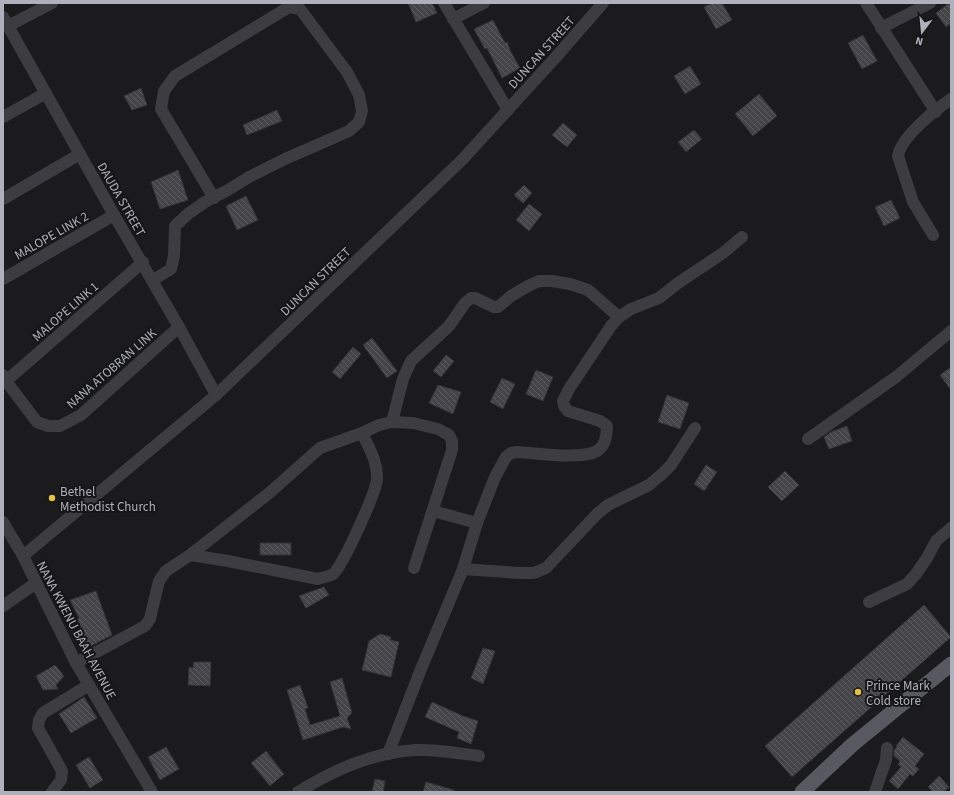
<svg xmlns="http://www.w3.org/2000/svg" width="954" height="795" font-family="'Source Sans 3',sans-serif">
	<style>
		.building { fill: url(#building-back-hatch); stroke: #353438 }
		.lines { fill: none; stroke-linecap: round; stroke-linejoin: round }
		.minor { stroke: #3c3c41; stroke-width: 12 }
		.major { stroke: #585960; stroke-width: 15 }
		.poi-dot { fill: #e5bf4a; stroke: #161517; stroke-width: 1.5 }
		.labels { text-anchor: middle; stroke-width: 4; stroke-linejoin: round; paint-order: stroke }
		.street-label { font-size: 13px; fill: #aeb1bb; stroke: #161517 }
		.poi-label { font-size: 13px; fill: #aeb1bb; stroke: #161517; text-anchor: start }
	</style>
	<defs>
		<pattern id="building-back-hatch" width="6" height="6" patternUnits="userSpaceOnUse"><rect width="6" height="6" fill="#454549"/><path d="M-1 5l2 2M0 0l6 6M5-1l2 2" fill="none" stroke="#5d5d61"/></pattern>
	</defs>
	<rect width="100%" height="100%" fill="#1b1a1c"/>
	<!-- building -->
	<g class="building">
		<path d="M408 3H432L437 13 416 22Z"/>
		<path d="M712 3H722L732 20 716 29 704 7Z"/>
		<path d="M949 3H951V23L946 27 936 13Z"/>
		<path d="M493 20 505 43 507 42 511 52 520 68 502 78 487 48 485 49 474 29Z"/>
		<path d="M863 35 877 61 862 69 848 43Z"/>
		<path d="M690 66 701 84 685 94 674 76Z"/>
		<path d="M141 88 147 105 132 110 124 96Z"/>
		<path d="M759 94 777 116 753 136 735 114Z"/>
		<path d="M277 110 282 121 247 135 243 125Z"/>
		<path d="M563 123 577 135 567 147 552 135Z"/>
		<path d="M694 130 702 139 686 152 678 142Z"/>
		<path d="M178 170 188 200 160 209 151 182Z"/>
		<path d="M524 185 532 193 523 203 514 195Z"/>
		<path d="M246 196 258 220 237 230 226 206Z"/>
		<path d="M891 200 900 218 884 226 875 207Z"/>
		<path d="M529 204 542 214 529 231 516 220Z"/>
		<path d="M372 338 397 371 387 378 363 345Z"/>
		<path d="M353 347 361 354 340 379 332 372Z"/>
		<path d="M446 355 454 361 441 377 433 371Z"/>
		<path d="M951 367V390L940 375Z"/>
		<path d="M536 370 553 377 543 401 526 394Z"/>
		<path d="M502 378 515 384 503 409 490 402Z"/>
		<path d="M438 385 461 392 453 414 429 403Z"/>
		<path d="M667 395 689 403 680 429 658 422Z"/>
		<path d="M847 426 852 441 829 449 824 437 831 432Z"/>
		<path d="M706 465 717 472 704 491 694 484Z"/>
		<path d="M785 471 799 485 782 501 768 487Z"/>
		<rect x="260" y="543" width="31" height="12"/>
		<path d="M324 587 329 595 306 608 299 596Z"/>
		<path d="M96 591 112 635 87 648 81 633 83 632 77 619 79 618 70 600Z"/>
		<path d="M924 605 951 637 792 777 765 746Z"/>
		<path d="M380 634 391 637 390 640 399 642 391 677 362 670 369 641Z"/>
		<path d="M483 648 495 651 483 684 471 678Z"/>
		<path d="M194 662H211L210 686 188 685 189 667 193 668Z"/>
		<path d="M55 665 64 676 56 685 58 689 43 690 36 676Z"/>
		<path d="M342 678 352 713 347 718 351 729 343 727 303 740 287 690 300 685 308 708 305 709 310 725 340 716 330 682Z"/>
		<path d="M84 697 97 718 71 733 59 714Z"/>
		<path d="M432 702 463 716 478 721 471 744 457 738 459 732 425 717Z"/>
		<path d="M903 737 924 754 915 766 919 769 913 776 910 774 898 789 889 781 901 767 898 764 900 761 894 756V750L897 747 896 746Z"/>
		<path d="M166 747 179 769 160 780 148 757Z"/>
		<path d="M266 751 284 774 270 786 251 763Z"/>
		<path d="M89 757 103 780 90 788 76 765Z"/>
		<path d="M939 776 949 787 943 792H933L928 787Z"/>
		<path d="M375 779 385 781 383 792H372Z"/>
		<path d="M426 782 454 790 453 792H423Z"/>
	</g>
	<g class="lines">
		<!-- minor -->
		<g class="minor">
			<path d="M444 3 508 110"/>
			<path d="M866 3 936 112"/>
			<path d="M3 17 114 215 179 327 216 395"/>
			<path d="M453 19 484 3"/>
			<path d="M8 26 52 3"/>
			<path d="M881 28 930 3"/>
			<path d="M3 117 46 93"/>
			<path d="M3 199 80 154"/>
			<path d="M933 235 913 202 898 156C901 137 935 110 951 99"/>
			<path d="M3 279 114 215"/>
			<path d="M153 280 171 269 174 256 175 226 188 214 205 202 228 190 249 177 285 159 349 131 359 122 362 111 359 95 347 72 300 9 289 7 175 76 164 91 161 109 214 198"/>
			<path d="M3 375 6 381 37 422 48 426H60L81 415 179 327"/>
			<path d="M6 381 143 262"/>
			<path d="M392 422 403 379 411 361 449 326 465 303 471 298H475L494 307H498L511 296 528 286 539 281H552L570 284 588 290 619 317"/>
			<path d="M808 439 896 377 951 331"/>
			<path d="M433 511 477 523"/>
			<path d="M3 522 23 556 76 663 152 792"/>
			<path d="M190 555 228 561 318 579C322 577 329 577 333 574 343 566 375 494 377 480 378 462 369 448 362 433"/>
			<path d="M23 556 216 395 462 160 556 57 603 3"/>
			<path d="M463 569 519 573H534L546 568 597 514 608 505 649 485 662 474 671 465 695 428"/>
			<path d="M869 602 907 584 916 574 927 558 936 541 951 528"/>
			<path d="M3 606 36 583"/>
			<path d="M76 663 145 626 150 619 152 610 159 581 166 571 190 555 268 494 320 448 362 433 379 425 392 422 413 423 438 429 449 435 452 441V450L414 568"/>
			<path d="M388 754 421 669 463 569 477 523 495 477 506 457 511 453 518 452C536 453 582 460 597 451 605 446 607 435 607 426L600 421 568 411 564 406 563 401 569 389 611 326 619 317 631 309 659 298 678 283 723 253 742 237"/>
			<path d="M52 792 61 780 62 771 38 728 39 720 43 713 89 685"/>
			<path d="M298 792C334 770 371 753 415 750 436 749 458 753 479 756"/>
			<path d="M875 792 886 760 887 748"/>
		</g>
		<!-- major -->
		<path class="major" d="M802 792 852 745 951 664"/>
	</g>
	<!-- markers -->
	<g class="poi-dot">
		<circle cx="52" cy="498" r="4"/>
		<circle cx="858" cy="692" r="4"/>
	</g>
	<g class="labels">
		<!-- street labels -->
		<g class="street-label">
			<text transform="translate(541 52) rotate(-48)" y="5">DUNCAN STREET</text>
			<text transform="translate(122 199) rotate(60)" y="5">DAUDA STREET</text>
			<text transform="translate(51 235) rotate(-30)" y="5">MALOPE LINK 2</text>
			<text transform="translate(315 281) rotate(-44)" y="5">DUNCAN STREET</text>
			<text transform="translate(65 311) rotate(-41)" y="5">MALOPE LINK 1</text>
			<text transform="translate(111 368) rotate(-41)" y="5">NANA ATOBRAN LINK</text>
			<text transform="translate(77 630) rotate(62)" y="5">NANA KWENU BAAH AVENUE</text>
		</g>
		<!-- poi labels -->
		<g class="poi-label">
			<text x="60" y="496">Bethel<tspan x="60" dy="15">Methodist Church</tspan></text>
			<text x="866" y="690">Prince Mark<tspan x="866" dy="15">Cold store</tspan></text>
		</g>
	</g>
	<!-- border -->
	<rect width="954" height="795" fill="none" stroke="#aeb1bb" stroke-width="8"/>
	<!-- north arrow -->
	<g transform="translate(922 32) rotate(196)" stroke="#161517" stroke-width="3" paint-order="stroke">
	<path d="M0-3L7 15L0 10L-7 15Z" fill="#aeb1bb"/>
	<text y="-6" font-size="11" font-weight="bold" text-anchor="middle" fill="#aeb1bb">N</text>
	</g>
</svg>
